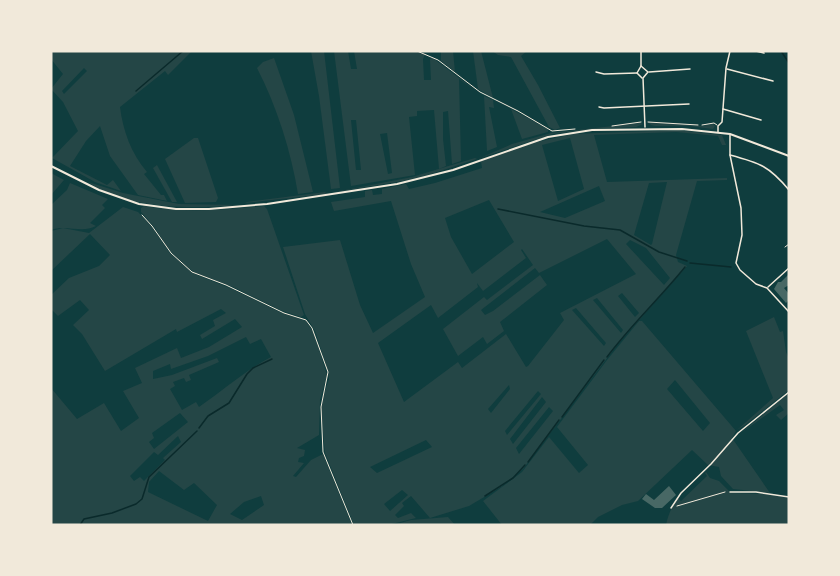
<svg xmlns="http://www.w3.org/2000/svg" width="840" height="576" font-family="'Public Sans',sans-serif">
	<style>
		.green { fill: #244646; fill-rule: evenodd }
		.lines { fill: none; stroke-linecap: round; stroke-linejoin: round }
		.stream { stroke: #0a2a2b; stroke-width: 1.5 }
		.building { fill: #486865 }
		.path { stroke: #f1e9da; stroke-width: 1 }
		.service { stroke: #f1e9da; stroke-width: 1 }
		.minor { stroke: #f1e9da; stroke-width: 1.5 }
		.tertiary { stroke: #f1e9da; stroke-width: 2 }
	</style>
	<rect width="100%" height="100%" fill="#0f3d3e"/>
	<!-- green -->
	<g class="green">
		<path d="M51 51H192L168 75 165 71 120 107C123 131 131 153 147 172L144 174 161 195H164L167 201 138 195 110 156 100 126 86 141 70 166 107 185 113 180 121 191 95 182 52 158 78 131 63 102 51 89 63 74 51 59ZM84 68 87 71 64 94 62 91Z"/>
		<path d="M311 51H324L340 188 331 189 319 96Z"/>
		<path d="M334 51H348L351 69H357L354 51H414L425 54 423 59 424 80H431L430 59 433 58 476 91 459 79 461 161 452 164 448 111 443 112V139L446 166 439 169 434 110 417 111V116L409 117 415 175 351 186ZM351 120H356L361 170H356ZM387 133 392 173 388 174 380 134Z"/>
		<path d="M441 51H453L455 72 441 61Z"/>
		<path d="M473 51H481L493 98 478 89Z"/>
		<path d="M492 51H527L521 56 538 85 560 128 555 130 549 127 511 57 498 55Z"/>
		<path d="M274 58 294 115 313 192 298 194C291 151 277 107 257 68L263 62Z"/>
		<path d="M484 96 493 100 494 108 489 107 497 147 487 151Z"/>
		<path d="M511 109 548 129V132L522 139Z"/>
		<path d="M648 122 703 126 713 124 715 126 713 129 689 126H655L651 125Z"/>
		<path d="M640 123 643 124 636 127 592 129 553 134 480 158 512 144 551 133Z"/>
		<path d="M678 130 722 135 726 145H722L718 136 676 132 594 135 607 182 727 178V180L697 181 676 255 678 262 687 266 617 345 523 469 501 487 469 506 430 518 411 496 402 503 404 506 395 515 398 518 411 513 416 518 388 525H354L325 453 321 410 323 397 329 379 328 371 315 331 305 314 283 247 340 240 360 305 373 333 425 297 411 264 391 201 334 211 331 202 365 197V191L372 190 373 195 382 194V189L406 184 409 189 435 183 482 168 481 161 528 144 573 134ZM570 138 584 189 558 201 542 145ZM667 182 652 244 651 245 634 235 649 183ZM599 186 605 201 565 218 540 212ZM489 200 514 242 472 274 451 237 445 218ZM607 239 636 274 560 313 564 320 528 366 526 367 506 334 462 368 458 362 404 402 378 343 431 305 438 318 478 287 477 283 483 291 526 258 521 250 522 249 533 265 487 300 484 297 443 329 458 356 483 337 487 344 504 331 500 322 547 285 540 275 493 311 485 315 481 310 535 268 539 273ZM630 240 646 248 670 278 664 285 626 244ZM622 293 639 313 635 317 618 296ZM597 298 623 330 621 333 593 300ZM576 308 606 343 604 346 572 310ZM509 385 510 389 491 413 488 409ZM538 391 541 394 507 435 505 431ZM542 397 546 402 513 444 510 439ZM549 407 553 411 519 454 516 448ZM426 440 432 447 377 473 370 467ZM402 490 408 495 390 511 384 504Z"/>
		<path d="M194 138H198L218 198 216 202 185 203 165 159Z"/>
		<path d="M475 158 477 159 428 175 403 181 330 193 412 177Z"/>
		<path d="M157 165 177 202H172L153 168Z"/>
		<path d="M51 173 64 180 51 195Z"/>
		<path d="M88 182 123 193 179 204 239 205C192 209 128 210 88 182Z"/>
		<path d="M70 183 108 199 102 205 105 208 90 223 96 226C81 234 67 224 51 230V205L67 190Z"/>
		<path d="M325 192 327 194 245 203 247 202Z"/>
		<path d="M144 206C184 213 224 210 264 206L267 209 304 315 301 317 280 310 233 287 195 273 187 267 166 247 155 228 141 212V208Z"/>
		<path d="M123 207 138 212 150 224 169 252 195 274 232 289 280 312 306 321 314 333 327 375 320 400 319 435 297 448 305 450 304 456 299 458 298 462 304 463 293 476 296 477 311 460 323 454 352 525H51V388L77 419 104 403 121 431 139 418 123 391 142 383 135 368 177 348 181 358 209 347 242 327 235 319 202 339 200 335 215 326 213 320 226 313 221 309 177 332 176 329 105 371 82 334 73 325 89 310 80 300 58 316 51 309V295L69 278 99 266 110 255 90 234 51 271V231L63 228 89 233ZM246 337 250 344 261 339 271 357C246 370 222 391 199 407L196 402 182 410 170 389 175 386 173 382 184 378 186 382 191 380 189 375 219 362 217 358 172 375 153 379V371L170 364 171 369 208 356ZM180 413 188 422 154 449 149 442 154 438 152 433ZM178 436 181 442 163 458 165 460 144 481 140 477 134 481 130 476 154 452 158 455ZM159 471 184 490 194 483 217 505 208 521 148 492 149 482ZM261 496 264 505 242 520 230 514 244 502Z"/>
		<path d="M774 317 780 332 783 331 786 352 789 359V390L745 425 737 430 773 398 746 331Z"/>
		<path d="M639 321H642L736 431 732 438 770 493 733 489 721 476 719 467 708 465 692 450 638 501 622 505 598 517 590 525H502L483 501 522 472 549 437 579 473 588 465 557 427 607 360ZM675 380 710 423 703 431 667 389Z"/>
		<path d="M789 393V413L781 420 776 415 784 410 780 405 741 433Z"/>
		<path d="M706 472 710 478 719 481 731 493 764 494 789 498V525H666C668 515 672 506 678 498L681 501 707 476 705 473Z"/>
		<path d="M448 517 455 525H393L411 520Z"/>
	</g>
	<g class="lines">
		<!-- stream -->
		<g class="stream">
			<path d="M781 51 789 63"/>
			<path d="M136 91 183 51"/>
			<path d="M498 209 584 226 620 230 659 252 687 261"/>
			<path d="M690 263 731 267"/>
			<path d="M607 357C631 325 660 298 685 267"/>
			<path d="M562 417 604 360"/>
			<path d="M199 428 208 416 229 403 247 374 253 368 272 359"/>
			<path d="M528 462 559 420"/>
			<path d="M485 496 513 478 525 465"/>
			<path d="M80 525 84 519 112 513 136 504 142 499 149 477 197 431"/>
		</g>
	</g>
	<!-- building -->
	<g class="building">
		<path d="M789 274V285L784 288 789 294V300L786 303 774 289 778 282H781Z"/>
		<path d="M669 486 676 495 662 508H655L642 499 646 494 654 500Z"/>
	</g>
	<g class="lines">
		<!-- path -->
		<g class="path">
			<path d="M417 51 438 60 480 92 518 111 552 131 575 129"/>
			<path d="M648 122 698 125"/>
			<path d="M612 126 641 122"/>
			<path d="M142 215 152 226 171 253 192 272 226 285 284 313 306 320 312 328 328 372 321 407 323 452 353 525"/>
			<path d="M677 506 725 492"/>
		</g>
		<!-- service -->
		<g class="service">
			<path d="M702 125 714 123 717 125"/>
			<path d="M785 247 789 244"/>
		</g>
		<!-- minor -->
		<g class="minor">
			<path d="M641 51V66L637 73 642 78"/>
			<path d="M756 51 764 53"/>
			<path d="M641 66 648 72 643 78 645 127"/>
			<path d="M727 69 773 81"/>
			<path d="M596 72 604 74 637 73"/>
			<path d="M649 72 690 69"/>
			<path d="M599 107 604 108 689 104"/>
			<path d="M723 109 761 120"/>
			<path d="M718 132V126L722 122 726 68 730 51"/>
			<path d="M730 135V155L741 208 742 235 736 263 740 270 756 284 767 288 789 312"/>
			<path d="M730 155C760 163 769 166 789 190"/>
			<path d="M768 287 789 268"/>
			<path d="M730 492H756L789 497"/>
			<path d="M671 508 681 493 711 464 738 433 789 392"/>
		</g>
		<!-- tertiary -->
		<path class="tertiary" d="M51 166 99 190 139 204 176 209H209L267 204 397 184 453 170 548 137 592 130 682 129 730 134 789 156"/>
	</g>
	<!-- border -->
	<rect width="840" height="576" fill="none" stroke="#f1e9da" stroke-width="105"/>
</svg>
